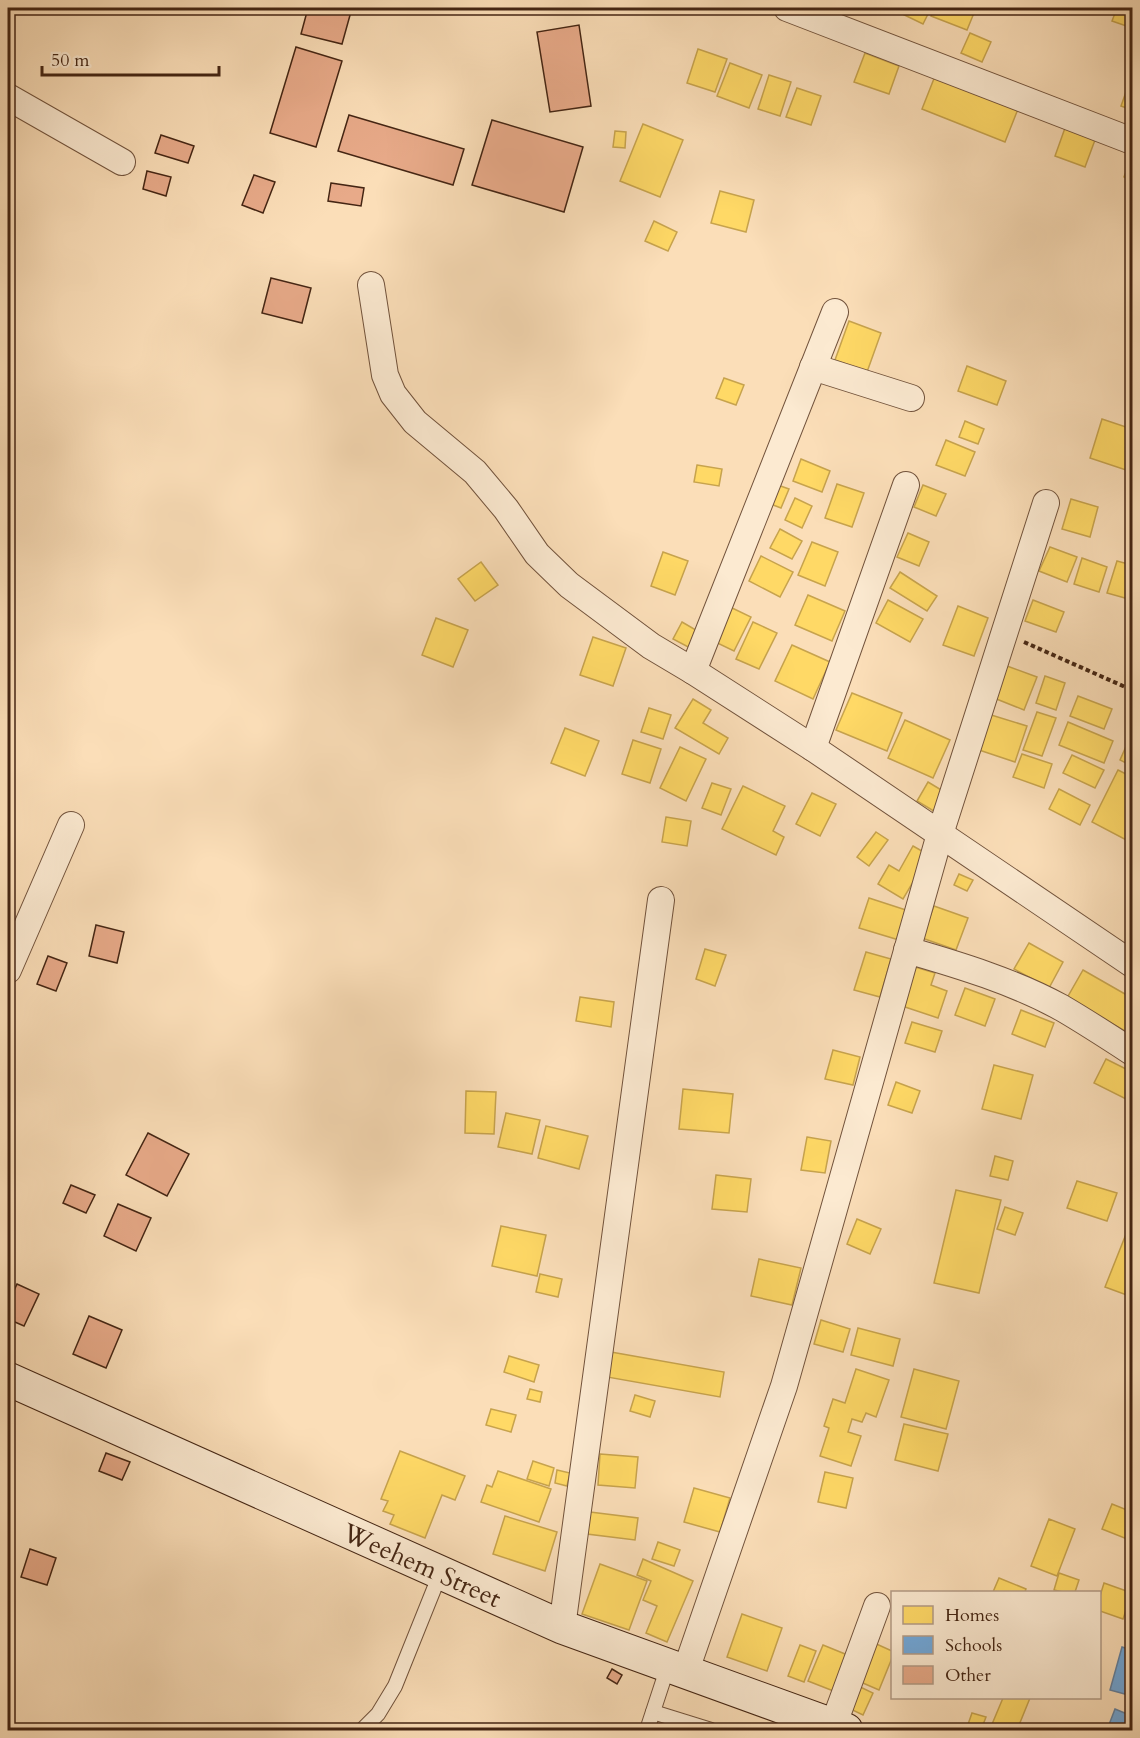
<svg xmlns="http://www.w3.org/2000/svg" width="1140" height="1738" font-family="Cardo,serif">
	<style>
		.homes { fill: #ffd966; stroke: #c7a34d; stroke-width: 1.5 }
		.schools { fill: #6fa8dc; stroke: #6281a0; stroke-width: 1.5 }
		.building { fill: #e8aa89; stroke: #442513; stroke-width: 1.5 }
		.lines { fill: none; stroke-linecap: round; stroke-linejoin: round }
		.lane-casing { stroke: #72533c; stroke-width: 16 }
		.street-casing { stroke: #72533c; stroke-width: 28 }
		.secondary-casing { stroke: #442513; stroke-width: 35 }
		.path { stroke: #442513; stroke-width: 4; stroke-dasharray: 4.5 3; stroke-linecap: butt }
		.lane { stroke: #fcead1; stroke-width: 14 }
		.street { stroke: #fcead1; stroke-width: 26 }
		.secondary { stroke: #fcead1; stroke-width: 33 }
		.labels { text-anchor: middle; stroke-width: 6; stroke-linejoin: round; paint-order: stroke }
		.street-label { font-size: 26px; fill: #442513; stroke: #fcead1 }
	</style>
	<rect width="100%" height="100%" fill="#fbdeb8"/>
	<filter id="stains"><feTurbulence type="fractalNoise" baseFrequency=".00333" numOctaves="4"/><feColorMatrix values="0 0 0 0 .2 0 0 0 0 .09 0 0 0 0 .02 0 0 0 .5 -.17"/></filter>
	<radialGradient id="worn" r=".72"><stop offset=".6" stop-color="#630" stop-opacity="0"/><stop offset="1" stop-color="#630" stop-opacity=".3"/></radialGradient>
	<!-- homes -->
	<g class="homes">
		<path d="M893 8H923L930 10 923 24 892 9Z"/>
		<path d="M934 8H976L967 30 931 16Z"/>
		<path d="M1117 8H1132V28L1112 21Z"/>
		<path d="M970 33 991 42 982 62 961 53Z"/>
		<path d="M698 49 727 59 715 92 687 83Z"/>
		<path d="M865 53 899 66 889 94 854 82Z"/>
		<path d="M730 63 762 75 749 108 717 96Z"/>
		<path d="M937 71 1020 104 1005 142 922 109Z"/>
		<path d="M769 75 791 82 780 116 758 109Z"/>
		<path d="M1132 75V110L1121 106Z"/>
		<path d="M797 88 821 96 811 125 786 117Z"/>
		<path d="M643 124 683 140 660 197 620 181Z"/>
		<path d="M1065 128 1095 140 1085 167 1055 156Z"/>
		<path d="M615 131 626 132 625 148 613 147Z"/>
		<path d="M1132 157V181L1124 177Z"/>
		<path d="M720 191 754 200 746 232 711 223Z"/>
		<path d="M654 221 677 232 668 251 645 241Z"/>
		<path d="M849 321 881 333 867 372 835 360Z"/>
		<path d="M967 366 1006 381 997 405 958 391Z"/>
		<path d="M724 378 744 385 736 405 716 398Z"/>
		<path d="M1102 419 1132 429V472L1090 458Z"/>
		<path d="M965 421 984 429 978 444 959 437Z"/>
		<path d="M946 440 975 452 965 476 936 465Z"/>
		<path d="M801 459 830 471 822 492 793 481Z"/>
		<path d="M697 465 722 469 719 486 694 482Z"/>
		<path d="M775 484 789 489 781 508 768 503Z"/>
		<path d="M837 484 864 493 852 527 825 518Z"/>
		<path d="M923 485 946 494 936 516 914 507Z"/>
		<path d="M795 498 812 506 802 528 785 520Z"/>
		<path d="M1071 499 1098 507 1090 537 1062 529Z"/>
		<path d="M780 529 802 541 792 559 770 548Z"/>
		<path d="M908 533 929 542 919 566 897 557Z"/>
		<path d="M812 542 838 552 825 586 798 575Z"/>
		<path d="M1050 547 1077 557 1067 582 1039 571Z"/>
		<path d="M663 552 688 561 675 595 651 586Z"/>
		<path d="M761 556 793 572 780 597 749 581Z"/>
		<path d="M1082 558 1107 567 1099 592 1074 584Z"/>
		<path d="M1117 561 1132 565V600L1107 593Z"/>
		<path d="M481 562 498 585 475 601 458 579Z"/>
		<path d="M900 572 937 596 927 611 890 588Z"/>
		<path d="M808 595 845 611 832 641 795 625Z"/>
		<path d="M888 600 923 619 910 642 876 623Z"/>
		<path d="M1033 600 1064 612 1056 632 1025 621Z"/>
		<path d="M728 606 751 617 734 651 711 640Z"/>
		<path d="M958 606 988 618 974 656 943 645Z"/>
		<path d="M436 618 468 630 453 667 422 655Z"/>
		<path d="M682 622 701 633 692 649 673 639Z"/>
		<path d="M753 622 777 633 759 669 736 659Z"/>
		<path d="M593 637 626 648 613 686 580 675Z"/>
		<path d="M792 645 830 662 813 699 775 681Z"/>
		<path d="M1007 666 1037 677 1024 710 994 698Z"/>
		<path d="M1045 676 1065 683 1056 710 1036 703Z"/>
		<path d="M852 693 902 713 887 751 836 730Z"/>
		<path d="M1078 696 1112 709 1104 729 1070 716Z"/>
		<path d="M693 699 711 710 703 723 728 738 719 754 675 728Z"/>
		<path d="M649 708 671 715 663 739 641 732Z"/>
		<path d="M1037 712 1056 718 1042 756 1023 750Z"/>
		<path d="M988 714 1027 726 1015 762 976 749Z"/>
		<path d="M905 720 950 740 933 778 888 758Z"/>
		<path d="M1068 722 1113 741 1104 763 1059 745Z"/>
		<path d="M565 728 599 741 585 776 551 763Z"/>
		<path d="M1132 733V766L1120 760Z"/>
		<path d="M633 740 661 749 650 783 622 774Z"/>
		<path d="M680 747 706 759 686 801 660 788Z"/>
		<path d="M1022 754 1052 764 1044 788 1013 777Z"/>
		<path d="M1072 755 1104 770 1095 788 1063 773Z"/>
		<path d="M1118 770 1132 777V843L1092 822Z"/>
		<path d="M928 782 948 794 937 813 917 801Z"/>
		<path d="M712 783 731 789 721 815 702 808Z"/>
		<path d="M743 786 785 806 773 831 784 837 776 855 722 829Z"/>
		<path d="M1059 789 1090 805 1080 825 1049 809Z"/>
		<path d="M812 793 836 804 820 836 796 824Z"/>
		<path d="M666 817 691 821 687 846 662 842Z"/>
		<path d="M876 832 888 840 869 866 857 857Z"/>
		<path d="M913 846 929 855 903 899 878 884 889 865 899 871Z"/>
		<path d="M959 874 973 880 967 891 954 885Z"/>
		<path d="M869 898 909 911 899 940 859 928Z"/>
		<path d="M934 906 968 918 956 950 922 938Z"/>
		<path d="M1029 943 1063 962 1049 988 1014 969Z"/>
		<path d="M705 949 726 955 715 986 696 979Z"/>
		<path d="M866 952 891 959 880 997 854 990Z"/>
		<path d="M912 966 935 973 931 985 947 991 938 1018 899 1005Z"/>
		<path d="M1083 970 1132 998V1035L1067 998Z"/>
		<path d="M965 988 995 999 985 1026 955 1015Z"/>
		<path d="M580 997 614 1002 611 1027 576 1021Z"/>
		<path d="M1021 1010 1054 1023 1045 1047 1012 1034Z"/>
		<path d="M912 1022 942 1031 935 1052 905 1043Z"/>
		<path d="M833 1050 860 1057 853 1085 825 1079Z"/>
		<path d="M1106 1059 1132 1072V1086L1126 1099 1094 1083Z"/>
		<path d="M994 1065 1033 1075 1021 1119 982 1109Z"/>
		<path d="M896 1082 920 1091 912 1113 888 1105Z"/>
		<path d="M683 1089 733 1094 729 1133 679 1129Z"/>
		<path d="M466 1091 496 1092 494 1134 465 1133Z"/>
		<path d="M506 1113 540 1120 532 1154 498 1147Z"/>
		<path d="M546 1126 588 1136 579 1169 538 1158Z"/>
		<path d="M807 1137 831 1141 825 1173 801 1170Z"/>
		<path d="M995 1156 1013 1161 1008 1180 990 1176Z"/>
		<path d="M716 1175 751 1179 747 1212 712 1209Z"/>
		<path d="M1077 1181 1117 1193 1107 1221 1067 1208Z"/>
		<path d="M956 1190 1001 1200 979 1293 934 1283Z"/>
		<path d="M1005 1207 1023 1213 1015 1235 997 1229Z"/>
		<path d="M857 1219 881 1229 870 1254 847 1244Z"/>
		<path d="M1130 1224 1132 1225V1297L1105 1287Z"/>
		<path d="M501 1226 546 1235 537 1276 492 1266Z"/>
		<path d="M759 1259 801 1268 792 1305 751 1296Z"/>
		<path d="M540 1274 562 1279 558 1297 536 1292Z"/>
		<path d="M821 1320 850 1329 843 1352 814 1344Z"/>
		<path d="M858 1328 900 1339 893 1366 851 1355Z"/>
		<path d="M611 1352 724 1372 720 1397 607 1377Z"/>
		<path d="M509 1356 539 1365 534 1382 504 1372Z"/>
		<path d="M856 1369 889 1380 876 1417 866 1413 862 1422 852 1419 848 1432 861 1436 851 1466 820 1456 829 1428 824 1426 833 1399 845 1403Z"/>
		<path d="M914 1369 959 1381 946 1429 901 1417Z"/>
		<path d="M530 1389 542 1392 540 1402 527 1399Z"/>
		<path d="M635 1395 655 1401 650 1417 630 1411Z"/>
		<path d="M491 1409 516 1415 511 1432 486 1425Z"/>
		<path d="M904 1424 948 1434 938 1471 895 1460Z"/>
		<path d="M400 1451 465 1476 455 1500 442 1495 425 1538 390 1524 394 1515 383 1511 388 1501 381 1499Z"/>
		<path d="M600 1454 638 1457 635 1488 598 1485Z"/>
		<path d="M533 1461 554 1468 549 1486 527 1479Z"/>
		<path d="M557 1470 570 1473 567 1486 555 1483Z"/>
		<path d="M498 1471 551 1489 539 1522 481 1502 487 1485 492 1487Z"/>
		<path d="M825 1472 853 1478 846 1508 818 1502Z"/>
		<path d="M694 1488 730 1498 720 1532 684 1522Z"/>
		<path d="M1112 1504 1132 1512V1541L1102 1529Z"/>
		<path d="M590 1512 638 1518 635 1540 587 1534Z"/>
		<path d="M505 1516 557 1532 545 1571 493 1554Z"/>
		<path d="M1049 1519 1075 1529 1057 1576 1031 1566Z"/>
		<path d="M658 1542 680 1550 674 1566 652 1559Z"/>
		<path d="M643 1559 693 1581 667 1642 646 1633 657 1606 643 1600 651 1581 637 1575Z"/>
		<path d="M600 1564 647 1581 629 1630 582 1614Z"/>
		<path d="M1059 1573 1079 1580 1075 1592H1063L1054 1590Z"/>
		<path d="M999 1578 1026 1589 1025 1592H993Z"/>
		<path d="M1104 1583 1132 1593 1123 1619 1100 1611V1596Z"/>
		<path d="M742 1614 782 1628 767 1671 727 1657Z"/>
		<path d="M872 1642 892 1651V1658L879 1690 856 1680Z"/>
		<path d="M800 1645 816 1651 804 1682 788 1676Z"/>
		<path d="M823 1645 850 1656 836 1692 808 1681Z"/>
		<path d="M854 1684 873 1693 863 1715 844 1706Z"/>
		<path d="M1003 1698H1030L1017 1730H994L990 1729Z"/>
		<path d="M972 1713 986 1717 981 1730H966Z"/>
	</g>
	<!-- schools -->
	<g class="schools">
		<path d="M1122 1647 1132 1650V1696L1110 1690Z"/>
		<path d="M1115 1709 1132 1716V1730H1107Z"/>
	</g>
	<!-- building -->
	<g class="building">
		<path d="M308 8H352L342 44 301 34Z"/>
		<path d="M579 25 591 106 550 112 537 32Z"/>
		<path d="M296 47 342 61 316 147 270 133Z"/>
		<path d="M349 115 464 149 453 185 338 151Z"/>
		<path d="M492 120 583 147 564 212 472 185Z"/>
		<path d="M161 135 194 146 188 163 155 153Z"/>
		<path d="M147 171 171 177 166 196 143 189Z"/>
		<path d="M254 175 275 182 263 213 242 205Z"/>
		<path d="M331 183 364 188 361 206 328 201Z"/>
		<path d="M271 278 311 288 302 323 262 313Z"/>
		<path d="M96 925 124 932 117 963 89 956Z"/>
		<path d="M48 956 67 963 56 991 37 984Z"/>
		<path d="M148 1133 189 1154 167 1196 126 1175Z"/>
		<path d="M8 1173 14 1176 8 1189Z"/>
		<path d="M71 1185 95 1195 86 1213 63 1203Z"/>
		<path d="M118 1204 151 1218 136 1251 104 1236Z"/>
		<path d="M17 1284 39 1294 24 1326 8 1319V1304Z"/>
		<path d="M89 1316 122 1330 106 1368 73 1354Z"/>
		<path d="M106 1453 130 1462 122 1480 99 1471Z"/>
		<path d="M30 1549 56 1558 47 1585 21 1577Z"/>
		<path d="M612 1669 622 1675 617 1684 607 1678Z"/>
	</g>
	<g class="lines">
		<!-- lane casing -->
		<g class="lane-casing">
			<g id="lane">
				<path d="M653 1712 711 1730"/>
				<path d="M362 1730 378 1714 395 1686 440 1574"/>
				<path d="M647 1730 668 1666"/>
			</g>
		</g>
		<!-- street casing -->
		<g class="street-casing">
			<g id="street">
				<path d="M787 8 1132 141"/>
				<path d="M8 97 122 162"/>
				<path d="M371 285 385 375 393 394 415 422 475 472 506 509 537 554 569 585 651 646 693 671 813 748 1132 964"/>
				<path d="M813 367 911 398"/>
				<path d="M693 671 835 312"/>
				<path d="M813 748 906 485"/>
				<path d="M907 950C959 965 1015 982 1062 1008 1086 1022 1109 1037 1132 1052"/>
				<path d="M8 970 71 825"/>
				<path d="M562 1627 661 900"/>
				<path d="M685 1673 784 1386 940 834 1046 503"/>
				<path d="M833 1726 877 1606"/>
			</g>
		</g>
		<!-- secondary casing -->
		<g class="secondary-casing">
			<path id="secondary" d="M8 1379 562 1627 846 1730"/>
		</g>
		<!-- path -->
		<path class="path" d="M1024 642 1132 690"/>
		<!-- lane -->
		<use href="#lane" class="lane"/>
		<!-- street -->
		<use href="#street" class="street"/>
		<!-- secondary -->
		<use href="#secondary" class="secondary"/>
	</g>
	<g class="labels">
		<!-- street labels -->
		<g class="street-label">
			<text transform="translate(422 1565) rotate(24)" y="9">Weehem Street</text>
		</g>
	</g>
	<!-- margin -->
	<rect width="1140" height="1738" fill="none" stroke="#fbdeb8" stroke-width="30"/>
	<rect x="9" y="9" width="1122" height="1720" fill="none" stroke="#442513" stroke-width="3"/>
	<rect x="15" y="15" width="1110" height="1708" fill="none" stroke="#442513" stroke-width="1.5"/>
	<!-- legend -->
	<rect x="891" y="1591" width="210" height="108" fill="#fcead1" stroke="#b29b85" stroke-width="1.5"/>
	<rect x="903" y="1606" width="30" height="18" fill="#ffd966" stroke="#b29b85" stroke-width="1.5"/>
	<text x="945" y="1621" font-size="18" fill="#442513">Homes</text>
	<rect x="903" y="1636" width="30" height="18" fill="#6fa8dc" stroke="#b29b85" stroke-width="1.5"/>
	<text x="945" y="1651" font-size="18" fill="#442513">Schools</text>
	<rect x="903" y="1666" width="30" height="18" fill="#e8aa89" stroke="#b29b85" stroke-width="1.5"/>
	<text x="945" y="1681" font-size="18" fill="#442513">Other</text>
	<!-- scale -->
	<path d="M42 66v9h177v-9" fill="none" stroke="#442513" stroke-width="3"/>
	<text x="51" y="66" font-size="18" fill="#442513" stroke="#fcead1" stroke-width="4.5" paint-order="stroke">50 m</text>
	<rect width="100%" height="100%" filter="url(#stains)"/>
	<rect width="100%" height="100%" fill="url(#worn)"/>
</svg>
